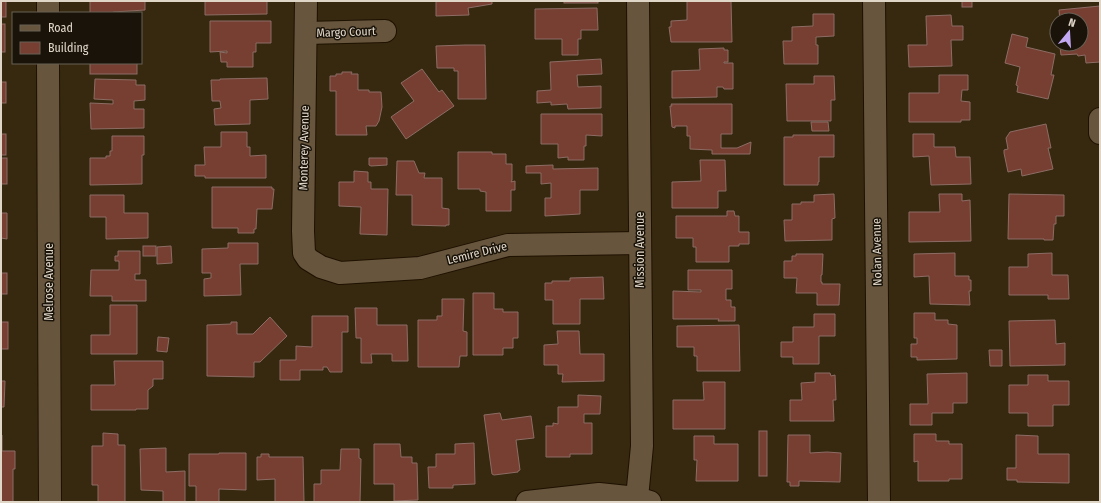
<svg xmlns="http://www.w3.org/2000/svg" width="1101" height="503" font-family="'Fira Sans Condensed',sans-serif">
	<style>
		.building { fill: #773f32; stroke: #8c6c64 }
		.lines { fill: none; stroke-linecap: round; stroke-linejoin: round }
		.street-casing { stroke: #1e1100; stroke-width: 24 }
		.street { stroke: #67563d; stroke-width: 22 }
		.labels { text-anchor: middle; stroke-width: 3; stroke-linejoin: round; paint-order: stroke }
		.street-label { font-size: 12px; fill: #e0d6c8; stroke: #191309 }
	</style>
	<rect width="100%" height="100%" fill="#372910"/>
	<!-- building -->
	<g class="building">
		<rect x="1" y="1" width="5" height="16"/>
		<path d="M90 1H145V10L113 12V13H90Z"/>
		<path d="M205 1H267V14L205 15Z"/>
		<path d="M436 1H492V4L468 8 469 15 436 16Z"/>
		<rect x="564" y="1" width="34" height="2"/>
		<path d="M687 1H731L732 42H671L669 27H671V21L687 20Z"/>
		<rect x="962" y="1" width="10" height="6"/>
		<path d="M1100 6V62L1086 63 1085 55 1078 56 1077 54 1061 55 1060 47H1062L1061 44H1081V20H1060L1059 10Z"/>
		<path d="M597 8 598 30H581V39H578V55H562V39H535V9Z"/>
		<path d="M813 14H834V36L816 37V45H818V64H784L783 41H792V27L813 26Z"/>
		<path d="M951 15 952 26H963V40H951L952 66 909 67 908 45H927L926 16Z"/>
		<path d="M210 21H271V43H256V52H253V67H227V62H221L220 52 227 53V51L210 52Z"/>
		<rect x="1" y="24" width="4" height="28"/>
		<path d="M1012 34 1028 38 1026 47 1055 54 1051 75H1054L1048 99 1017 92 1018 86 1016 85 1020 67 1005 63Z"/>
		<path d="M465 45H485L486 99H458V71H454V68H437L436 46Z"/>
		<path d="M724 48V50H728V62H724V63H733V89H724L723 87H717V97L672 98V71L700 70 699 49Z"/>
		<path d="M601 59 602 74 577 75 578 87 601 86V108L568 109 567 104 551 105V102L537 103V91L551 90 550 62Z"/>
		<rect x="90" y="63" width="47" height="11"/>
		<path d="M422 69 439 92 442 90 454 106 406 139 391 117 414 101 401 83Z"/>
		<path d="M342 72H352L351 74H358V90H369V92H381L382 107 379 121 376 126H366L367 135H336V91H330V76H336V74H342Z"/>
		<path d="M939 75H968V90H962L961 101 970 102V120H961V122H909V93H939Z"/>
		<path d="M814 76H834L835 100H831V121H787L786 84H814Z"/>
		<path d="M267 78 268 99 250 100V124L215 125 214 109 221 108 220 101H212L211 80H220V79Z"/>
		<path d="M95 79 136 80V85H145V100L134 101V109H144V128L91 129 90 103 113 104V100L94 99Z"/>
		<rect x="1" y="82" width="5" height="21"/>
		<path d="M671 104H732V134H721V148H737L751 142 750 154H712V150L690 149V136H687V126H675V128L672 127 670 106H672Z"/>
		<path d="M541 114H602V136L586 135V146H584V160H568V157L558 158V144H541Z"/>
		<path d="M811 122H828L829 131H812Z"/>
		<path d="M1046 124 1051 148H1048L1053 169 1022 176 1021 169 1008 172 1004 153V150L1008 149 1006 138 1010 132Z"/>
		<path d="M221 132H247V147H250V156L266 155V178H205V176H195V165H205L204 147H221Z"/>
		<rect x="1" y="134" width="5" height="21"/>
		<path d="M913 134H934V147H955L956 157H970L971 184 931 185 929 156 913 157Z"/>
		<path d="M793 135H834V157H819V182H818V185H784V137H793Z"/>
		<path d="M112 136H144V155H142V184L90 185V158H106V156H110V151H112Z"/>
		<path d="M458 152H492V154H506V164H512V180L511 182 515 181V190H511V211H486V192L480 191V189H458Z"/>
		<rect x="1" y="158" width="6" height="26"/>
		<path d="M369 158H387V165L371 166 369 165Z"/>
		<path d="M700 160H725L726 191H718V208H672V182L701 181Z"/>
		<path d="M397 161H414L419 173H425L424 178H442V208L449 209V225H446V226L412 225V195H396Z"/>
		<path d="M553 165V169L598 168V190H580V214L545 216V198H551V183L541 184V173H526V166Z"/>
		<path d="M354 171 368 172V182H371V189H388L387 235 360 234 361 207 339 206V182H354Z"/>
		<path d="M212 187H272V189H274L272 209H257L256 229H254V233H238V228H212Z"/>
		<path d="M834 194 835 218 832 219V240L785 241 784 220H792V204H801V202H814V195Z"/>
		<path d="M939 194H962V201L970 200 971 241 909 242V212H940Z"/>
		<path d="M1009 194 1064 195V216H1056V224H1054L1053 240H1044V239H1008Z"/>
		<path d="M90 195H124V213H148V238L106 239V217H90Z"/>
		<path d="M727 211H734L735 216H739V232H749V244H739V246H729V262H696V247H693V238H676V216H727Z"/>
		<path d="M1 213H7V239L1 238Z"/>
		<path d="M228 243H258V264H240L241 295 204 296V279L211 278V273H202V249L228 248Z"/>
		<rect x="143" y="246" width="13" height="10"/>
		<path d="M171 246 172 263 157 264V247Z"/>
		<path d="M118 251H140V274H135V280H146V301H112V296H90L91 270H119V261H115V256H118Z"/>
		<path d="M955 253V276H969V280H971V291H969L970 305 930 304 929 276 914 277V254Z"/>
		<path d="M1052 253V275H1068L1069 299H1048V295H1009V267H1028V254Z"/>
		<path d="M796 254H823L822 275H821V282H822V284H840L839 305H817V293H796L797 278H784V261H792V256H796Z"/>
		<path d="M688 270H732V289H726V300H731V307H735V321H718L719 319H673V291L701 292V290H688Z"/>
		<rect x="1" y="273" width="6" height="21"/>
		<path d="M603 277 604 299H580V324H553V300H545V283H552V281H570V278Z"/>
		<path d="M473 293H494V309H503V312H518V338H513V348H503V355H473Z"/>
		<path d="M442 299H464L463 331 467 332V356H460L459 367H418V320H437V316H442Z"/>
		<path d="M110 305H137V354H91V335H110Z"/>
		<path d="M355 308H377V325H407L408 361H392V354H371L372 363H361V338H356Z"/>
		<path d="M914 313H935V320H948V324L957 325V359L917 360V357H911V344H917V338H914Z"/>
		<path d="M814 314H835V336H819V364H793V357H781V342H793V327H814Z"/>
		<path d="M312 316H348V332H342V372H330L327 367H323V370H300V380H280V360H296V346L312 347Z"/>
		<path d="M270 317 287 336 260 362H254V377L207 376V325L231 324V322H237V334H253Z"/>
		<path d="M1055 320 1056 344 1065 343V365L1010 366 1009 321Z"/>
		<rect x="1" y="322" width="7" height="27"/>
		<path d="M739 325 740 371H697V356H694V347H677V326Z"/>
		<path d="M557 331H579L580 354H604V381L562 382 563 374H558V365H544V345L558 344Z"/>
		<path d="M158 337 169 338 167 352 157 351Z"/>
		<path d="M989 350H1002V366H990Z"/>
		<path d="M114 361H163V379H153V386L148 390V409H136V410H91V385H115Z"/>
		<path d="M815 373H830L831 376 835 375 836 400H833L834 421H790V400H802L801 383 815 382Z"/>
		<path d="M967 373V403H953V413H932V425H910V404H928L927 374Z"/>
		<path d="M1028 375H1048V381H1069V405H1053V426H1028V413H1009V385H1028Z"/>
		<path d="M1 381H5L4 407H1Z"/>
		<path d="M703 382H725V429H673V400H704Z"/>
		<path d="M578 395 601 396 600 414H584V423H592V454H570V457H546V426H553V423L558 424V407H578Z"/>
		<path d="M500 413 502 420 531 416 534 438 516 440 520 470 518 471V472L494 475 492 474 484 415Z"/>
		<rect x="759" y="431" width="8" height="45"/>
		<path d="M103 433 118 434V445H125V502H98V485H92V446H103Z"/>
		<path d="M914 434H936V441H949V444H962V479H949V481H918V461L914 462Z"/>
		<path d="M1 435H2V451H15V469H13V502H1Z"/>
		<path d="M788 435H810V453L827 452 841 453 840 482 799 481V486H790V482H787Z"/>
		<path d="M1016 435 1038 436V454H1069V483L1017 482V480H1007V468H1016Z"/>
		<path d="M694 436H714V444H738V481H696L697 460H694Z"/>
		<path d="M474 443 475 484 453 485V488H429L428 467H436V454H455V444Z"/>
		<path d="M374 444H400L401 457H412V463H417L418 500 394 501V484H374Z"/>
		<path d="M166 448V472L185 471V502H163V491L141 490 140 449Z"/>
		<path d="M341 449H359V458L361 459 360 502H314V484H321V470H340Z"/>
		<path d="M219 453H246V490L219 489V502H196V486H189V454H219Z"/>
		<path d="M261 454H269V457H303L304 502H275V479L257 480V457H261Z"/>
	</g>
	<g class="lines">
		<!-- street casing -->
		<g class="street-casing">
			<g id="street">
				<path d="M48 1V13"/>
				<path d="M306 1 303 231 304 253 308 259 321 267 340 273 420 268 508 245 640 243"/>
				<path d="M874 1 879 502"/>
				<path d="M306 33 385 31"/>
				<path d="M48 63 50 502"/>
				<path d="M1100 119V133"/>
				<path d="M637 498 642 446 638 1"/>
				<path d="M527 502 599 494 637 498 650 502"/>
			</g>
		</g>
		<!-- street -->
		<use href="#street" class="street"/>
	</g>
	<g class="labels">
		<!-- street labels -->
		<g class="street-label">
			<text transform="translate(346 32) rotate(-2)" y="4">Margo Court</text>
			<text transform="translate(304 148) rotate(-89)" y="4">Monterey Avenue</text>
			<text transform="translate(640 250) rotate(-90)" y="4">Mission Avenue</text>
			<text transform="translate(877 252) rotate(-91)" y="4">Nolan Avenue</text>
			<text transform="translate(477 253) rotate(-14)" y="4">Lemire Drive</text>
			<text transform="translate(49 282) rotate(-90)" y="4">Melrose Avenue</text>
		</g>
	</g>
	<!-- border -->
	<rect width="1101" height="503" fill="none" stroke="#e0d6c8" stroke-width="4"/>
	<!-- legend -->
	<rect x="12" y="12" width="130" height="52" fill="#191309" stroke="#696155"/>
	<rect x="20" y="25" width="20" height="6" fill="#67563d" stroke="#696155"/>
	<text x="48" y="32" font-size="12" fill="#e0d6c8">Road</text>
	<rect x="20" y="42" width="20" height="12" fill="#773f32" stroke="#696155"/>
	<text x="48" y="52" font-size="12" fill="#e0d6c8">Building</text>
	<!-- north arrow -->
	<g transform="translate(1069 32) rotate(18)"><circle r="19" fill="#191309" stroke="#696155"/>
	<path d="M0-3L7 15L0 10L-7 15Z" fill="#c2a8f2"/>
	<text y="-6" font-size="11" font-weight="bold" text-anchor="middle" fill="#e0d6c8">N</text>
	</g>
</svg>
